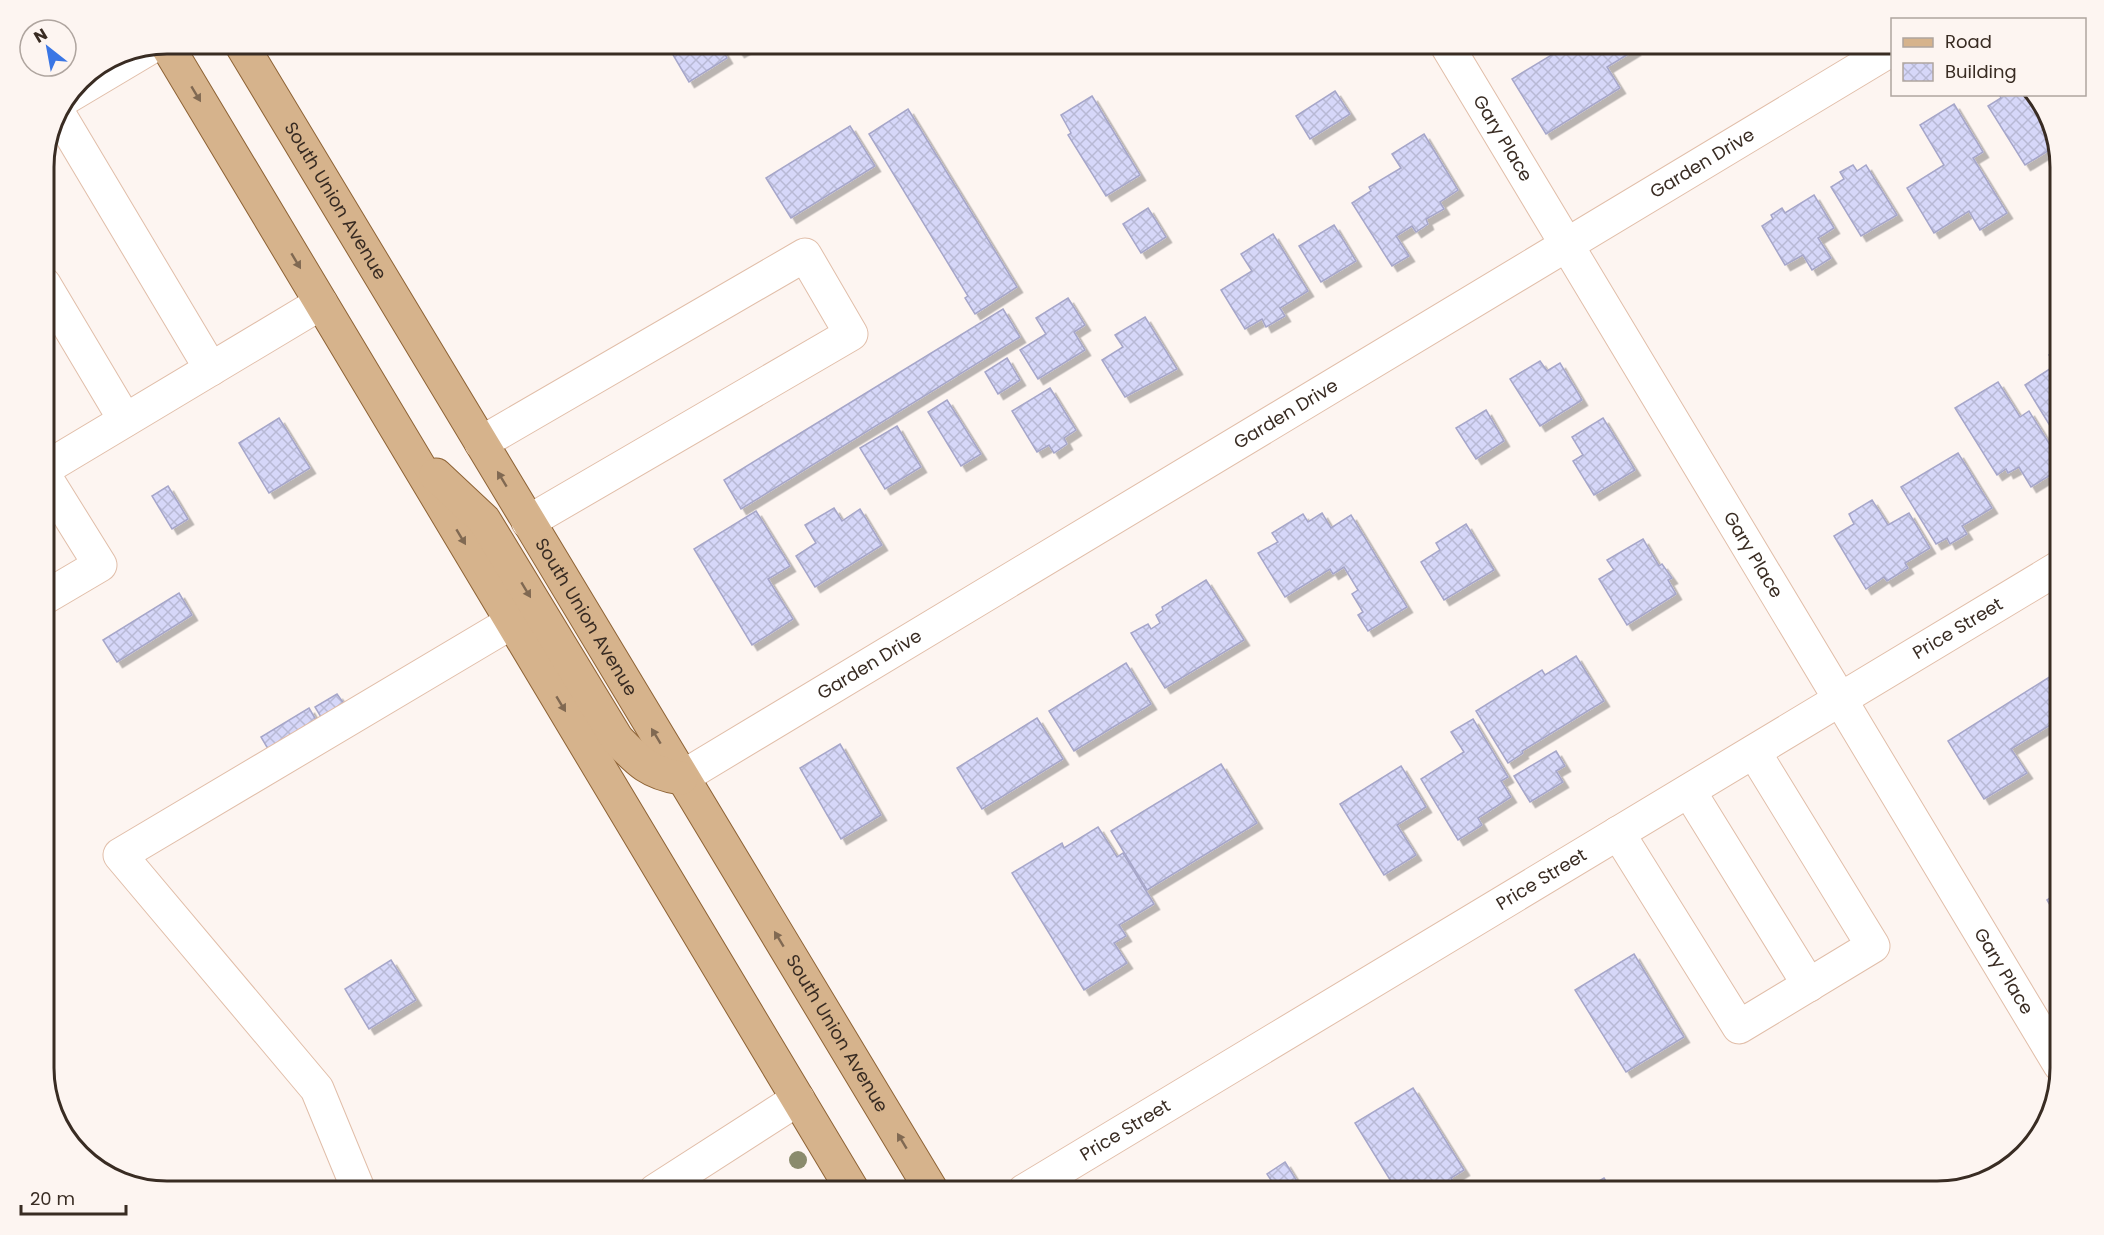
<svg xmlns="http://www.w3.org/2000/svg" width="2104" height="1235" font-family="Poppins,sans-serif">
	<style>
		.building { fill: url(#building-cross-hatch); stroke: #a6a6c9; stroke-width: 1.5; filter: url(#shadow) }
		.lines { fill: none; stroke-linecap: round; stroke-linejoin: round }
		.minor-casing { stroke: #e1bea9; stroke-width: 35 }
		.major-casing { stroke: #8e6335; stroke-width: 35 }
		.minor { stroke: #fff; stroke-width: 33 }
		.major { stroke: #d6b38c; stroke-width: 33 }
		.tree { fill: #8a8b6d }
		.oneway { fill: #806952 }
		.labels { text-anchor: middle; stroke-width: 6; stroke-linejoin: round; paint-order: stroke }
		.street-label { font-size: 18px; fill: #392c23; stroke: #fdf5f1 }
		.rim { fill: none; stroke: #392c23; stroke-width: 3 }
	</style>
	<defs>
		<pattern id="building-cross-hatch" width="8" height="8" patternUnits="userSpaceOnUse" patternTransform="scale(1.5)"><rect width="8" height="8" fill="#d6d7f9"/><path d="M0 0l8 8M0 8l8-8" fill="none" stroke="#b8b9d5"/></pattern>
		<filter id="shadow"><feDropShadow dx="5.5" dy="5.5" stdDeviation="0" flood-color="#0004"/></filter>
	</defs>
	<rect width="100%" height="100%" fill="#fdf5f1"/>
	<!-- building -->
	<g class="building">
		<path d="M676 44H719L727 58 689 82 669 48Z"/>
		<path d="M733 44H753L739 52Z"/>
		<path d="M1584 44H1631L1635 50 1607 67 1620 88 1546 134 1512 79 1563 48 1567 54Z"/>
		<path d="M1335 91 1350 114 1310 139 1296 116Z"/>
		<path d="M1999 94H2030L2051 130 2056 146 2025 165 1988 106 2001 98Z"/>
		<path d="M1092 96 1140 175 1106 196 1068 135 1071 133 1061 115Z"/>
		<path d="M1954 104 1983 152 1973 158 2007 213 1980 230 1969 211 1934 233 1907 188 1944 165 1920 125Z"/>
		<path d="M908 109 1017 287 975 314 965 298 968 296 869 134Z"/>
		<path d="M850 126 875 166 791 218 766 178Z"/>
		<path d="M1424 134 1458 190 1440 202 1444 209 1426 219 1428 224 1416 232 1412 226 1396 236 1409 256 1392 266 1352 203 1371 191 1369 187 1401 168 1392 154Z"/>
		<path d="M1853 165 1857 171 1866 165 1897 215 1861 236 1831 187 1844 179 1840 172Z"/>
		<path d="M1814 195 1834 228 1818 238 1831 258 1812 270 1803 255 1785 265 1762 226 1773 219 1771 215 1782 208 1785 213Z"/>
		<path d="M1148 208 1166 237 1141 253 1123 224Z"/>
		<path d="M1334 225 1356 261 1321 282 1299 246Z"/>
		<path d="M1273 234 1308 291 1280 308 1285 316 1266 327 1262 319 1245 329 1221 290 1252 271 1241 254Z"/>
		<path d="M1068 298 1085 325 1074 332 1085 350 1038 379 1020 350 1046 334 1036 318Z"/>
		<path d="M1003 309 1020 337 741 509 724 480Z"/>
		<path d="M1145 317 1177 369 1125 397 1102 360 1123 347 1115 335Z"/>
		<path d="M2060 348V442L2025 385 2056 365 2049 355Z"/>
		<path d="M1007 358 1020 380 998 394 985 372Z"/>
		<path d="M1540 361 1547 371 1560 363 1582 400 1540 426 1510 379Z"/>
		<path d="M1998 382 2020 417 2029 411 2060 461V469L2031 487 2019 467 2008 473 2006 469 1997 475 1955 408Z"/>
		<path d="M1050 388 1076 430 1064 438 1067 444 1054 453 1049 445 1037 452 1012 411Z"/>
		<path d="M947 400 981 454 961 466 928 412Z"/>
		<path d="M1486 410 1504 441 1476 459 1456 428Z"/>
		<path d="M279 418 310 468 269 493 239 443Z"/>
		<path d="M1603 418 1635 470 1594 495 1573 461 1583 455 1572 437Z"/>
		<path d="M897 426 921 467 885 489 860 448Z"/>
		<path d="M1958 453 1992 508 1962 526 1967 534 1950 544 1947 538 1936 544 1901 487Z"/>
		<path d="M168 486 188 519 172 529 152 496Z"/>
		<path d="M1872 500 1888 525 1909 513 1930 548 1905 563 1908 568 1887 581 1884 577 1866 589 1834 536 1854 524 1849 514Z"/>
		<path d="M834 508 842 521 860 509 882 545 815 587 796 556 816 543 805 525Z"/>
		<path d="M756 511 790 566 768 579 793 619 752 645 694 549Z"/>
		<path d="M1322 513 1331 528 1351 515 1407 607 1368 631 1358 615 1363 612 1352 594 1358 590 1344 567 1333 574 1330 569 1285 597 1258 553 1278 542 1272 533 1303 514 1308 522Z"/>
		<path d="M1466 524 1494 570 1444 600 1421 562 1440 550 1436 543Z"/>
		<path d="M1643 539 1659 566 1662 564 1672 578 1668 580 1676 594 1627 625 1599 579 1614 570 1607 560Z"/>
		<path d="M1206 580 1244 640 1165 688 1131 633 1148 624 1151 629 1160 623 1156 615 1163 610 1162 607Z"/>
		<path d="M179 593 192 615 117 662 103 640Z"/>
		<path d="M1576 656 1604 701 1522 751 1523 753 1508 763 1476 711 1542 670 1545 675Z"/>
		<path d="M1126 663 1151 704 1074 751 1049 711Z"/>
		<path d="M2051 676 2060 691V719L2011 749 2027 773 1984 799 1948 741Z"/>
		<path d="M337 694 347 708 324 722 315 707Z"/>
		<path d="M309 708 319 725 271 754 261 737Z"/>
		<path d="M1037 718 1063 759 982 809 957 768Z"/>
		<path d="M1473 719 1508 777 1501 781 1511 797 1478 818 1482 825 1458 840 1421 779 1464 752 1451 732Z"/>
		<path d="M840 744 881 815 841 839 800 768Z"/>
		<path d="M1556 751 1565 766 1556 771 1563 782 1530 802 1514 776Z"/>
		<path d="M1221 764 1257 823 1147 890 1111 831Z"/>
		<path d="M1401 766 1426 807 1397 825 1416 855 1384 875 1340 804Z"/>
		<path d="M1098 827 1117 857 1123 853 1154 904 1119 925 1126 936 1114 943 1127 963 1084 990 1012 873 1062 843 1064 848Z"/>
		<path d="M2060 891V922L2047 900Z"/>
		<path d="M1634 954 1684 1037 1626 1072 1575 990Z"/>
		<path d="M391 960 416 1000 369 1029 345 989Z"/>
		<path d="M1413 1088 1464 1170 1451 1178 1459 1191H1397L1355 1123Z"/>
		<path d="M1285 1162 1303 1191H1278L1267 1174Z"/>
		<path d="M1604 1178 1612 1191H1582Z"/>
	</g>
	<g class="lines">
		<!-- minor casing -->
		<g class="minor-casing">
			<g id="minor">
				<path id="s1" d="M1446 44 2060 1065"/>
				<path d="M67 97 151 47"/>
				<path d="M57 111 211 369"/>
				<path d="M44 284 125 420"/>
				<path d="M481 443 805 255 851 334 528 522"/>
				<path d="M44 469 321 303"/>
				<path d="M44 475 100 565 44 598"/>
				<path id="s2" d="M681 778 1892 49"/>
				<path d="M1689 791 1809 985"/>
				<path d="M1618 833 1739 1027 1873 946 1754 752"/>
				<path d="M359 1191 317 1089 120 855 512 622"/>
				<path d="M655 1191 798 1099"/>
				<path id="s3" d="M1024 1191 2060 567"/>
			</g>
		</g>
		<!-- major casing -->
		<g class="major-casing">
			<g id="major">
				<path d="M166 44 853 1191"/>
				<path id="s4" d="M241 44 932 1191"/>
				<path d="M436 475 484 520 617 739C638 761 649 773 681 778"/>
			</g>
		</g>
		<!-- minor -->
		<use href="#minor" class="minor"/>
		<!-- major -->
		<use href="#major" class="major"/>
	</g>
	<!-- trees -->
	<circle class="tree" cx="798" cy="1160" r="9"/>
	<!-- one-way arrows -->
	<defs><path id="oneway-solid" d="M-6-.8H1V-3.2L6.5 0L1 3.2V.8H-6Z" transform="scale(1.5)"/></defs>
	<g class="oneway">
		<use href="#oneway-solid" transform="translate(196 94) rotate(59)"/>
		<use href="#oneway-solid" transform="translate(296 261) rotate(59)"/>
		<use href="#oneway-solid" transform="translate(502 479) rotate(-121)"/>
		<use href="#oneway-solid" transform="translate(461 537) rotate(59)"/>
		<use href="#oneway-solid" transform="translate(526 590) rotate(59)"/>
		<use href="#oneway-solid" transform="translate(561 704) rotate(59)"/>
		<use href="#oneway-solid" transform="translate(656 736) rotate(-121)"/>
		<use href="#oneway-solid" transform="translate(779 939) rotate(-121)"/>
		<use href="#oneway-solid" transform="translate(902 1141) rotate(-121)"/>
	</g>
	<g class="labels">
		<!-- street labels -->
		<g class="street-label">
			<text dy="6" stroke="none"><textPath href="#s1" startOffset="110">Gary Place</textPath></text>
			<text dy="6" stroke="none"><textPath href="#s2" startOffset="1192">Garden Drive</textPath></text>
			<text dy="6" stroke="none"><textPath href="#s4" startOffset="183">South Union Avenue</textPath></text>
			<text dy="6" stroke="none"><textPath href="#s2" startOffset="706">Garden Drive</textPath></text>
			<text dy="6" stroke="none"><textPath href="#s1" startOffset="596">Gary Place</textPath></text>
			<text dy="6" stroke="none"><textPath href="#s4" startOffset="669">South Union Avenue</textPath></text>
			<text dy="6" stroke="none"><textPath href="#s3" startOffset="1090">Price Street</textPath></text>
			<text dy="6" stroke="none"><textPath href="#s2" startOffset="220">Garden Drive</textPath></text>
			<text dy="6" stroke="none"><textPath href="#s3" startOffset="604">Price Street</textPath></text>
			<text dy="6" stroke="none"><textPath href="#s1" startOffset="1082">Gary Place</textPath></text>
			<text dy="6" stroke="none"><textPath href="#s4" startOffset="1155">South Union Avenue</textPath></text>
			<text dy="6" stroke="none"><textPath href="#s3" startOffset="118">Price Street</textPath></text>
		</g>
	</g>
	<!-- crop -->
	<path d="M0 0H2104V1235H0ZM167 54H1937A113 113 0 0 1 2050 167V1068A113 113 0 0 1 1937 1181H167A113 113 0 0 1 54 1068V167A113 113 0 0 1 167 54Z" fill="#fdf5f1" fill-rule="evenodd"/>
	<path class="rim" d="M167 54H1937A113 113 0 0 1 2050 167V1068A113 113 0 0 1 1937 1181H167A113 113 0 0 1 54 1068V167A113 113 0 0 1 167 54Z"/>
	<!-- legend -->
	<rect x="1891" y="18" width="195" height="78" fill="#fdf5f1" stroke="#afa59f" stroke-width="1.5"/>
	<rect x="1903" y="38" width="30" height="9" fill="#d6b38c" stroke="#afa59f" stroke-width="1.5"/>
	<text x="1945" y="48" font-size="18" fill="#392c23">Road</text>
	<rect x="1903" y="63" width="30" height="18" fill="url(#building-cross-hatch)" stroke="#afa59f" stroke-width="1.5"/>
	<text x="1945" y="78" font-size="18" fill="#392c23">Building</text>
	<!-- north arrow -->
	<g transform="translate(48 48) rotate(329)"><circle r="28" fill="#fdf5f1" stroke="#afa59f" stroke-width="1.5"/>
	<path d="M0-4.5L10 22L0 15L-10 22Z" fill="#3a76e5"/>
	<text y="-9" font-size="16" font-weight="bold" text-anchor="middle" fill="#392c23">N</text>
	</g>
	<!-- scale -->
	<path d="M21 1205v9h105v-9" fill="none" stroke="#392c23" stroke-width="3"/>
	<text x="30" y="1205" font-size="18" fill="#392c23" stroke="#fdf5f1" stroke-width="4.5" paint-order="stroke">20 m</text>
</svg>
